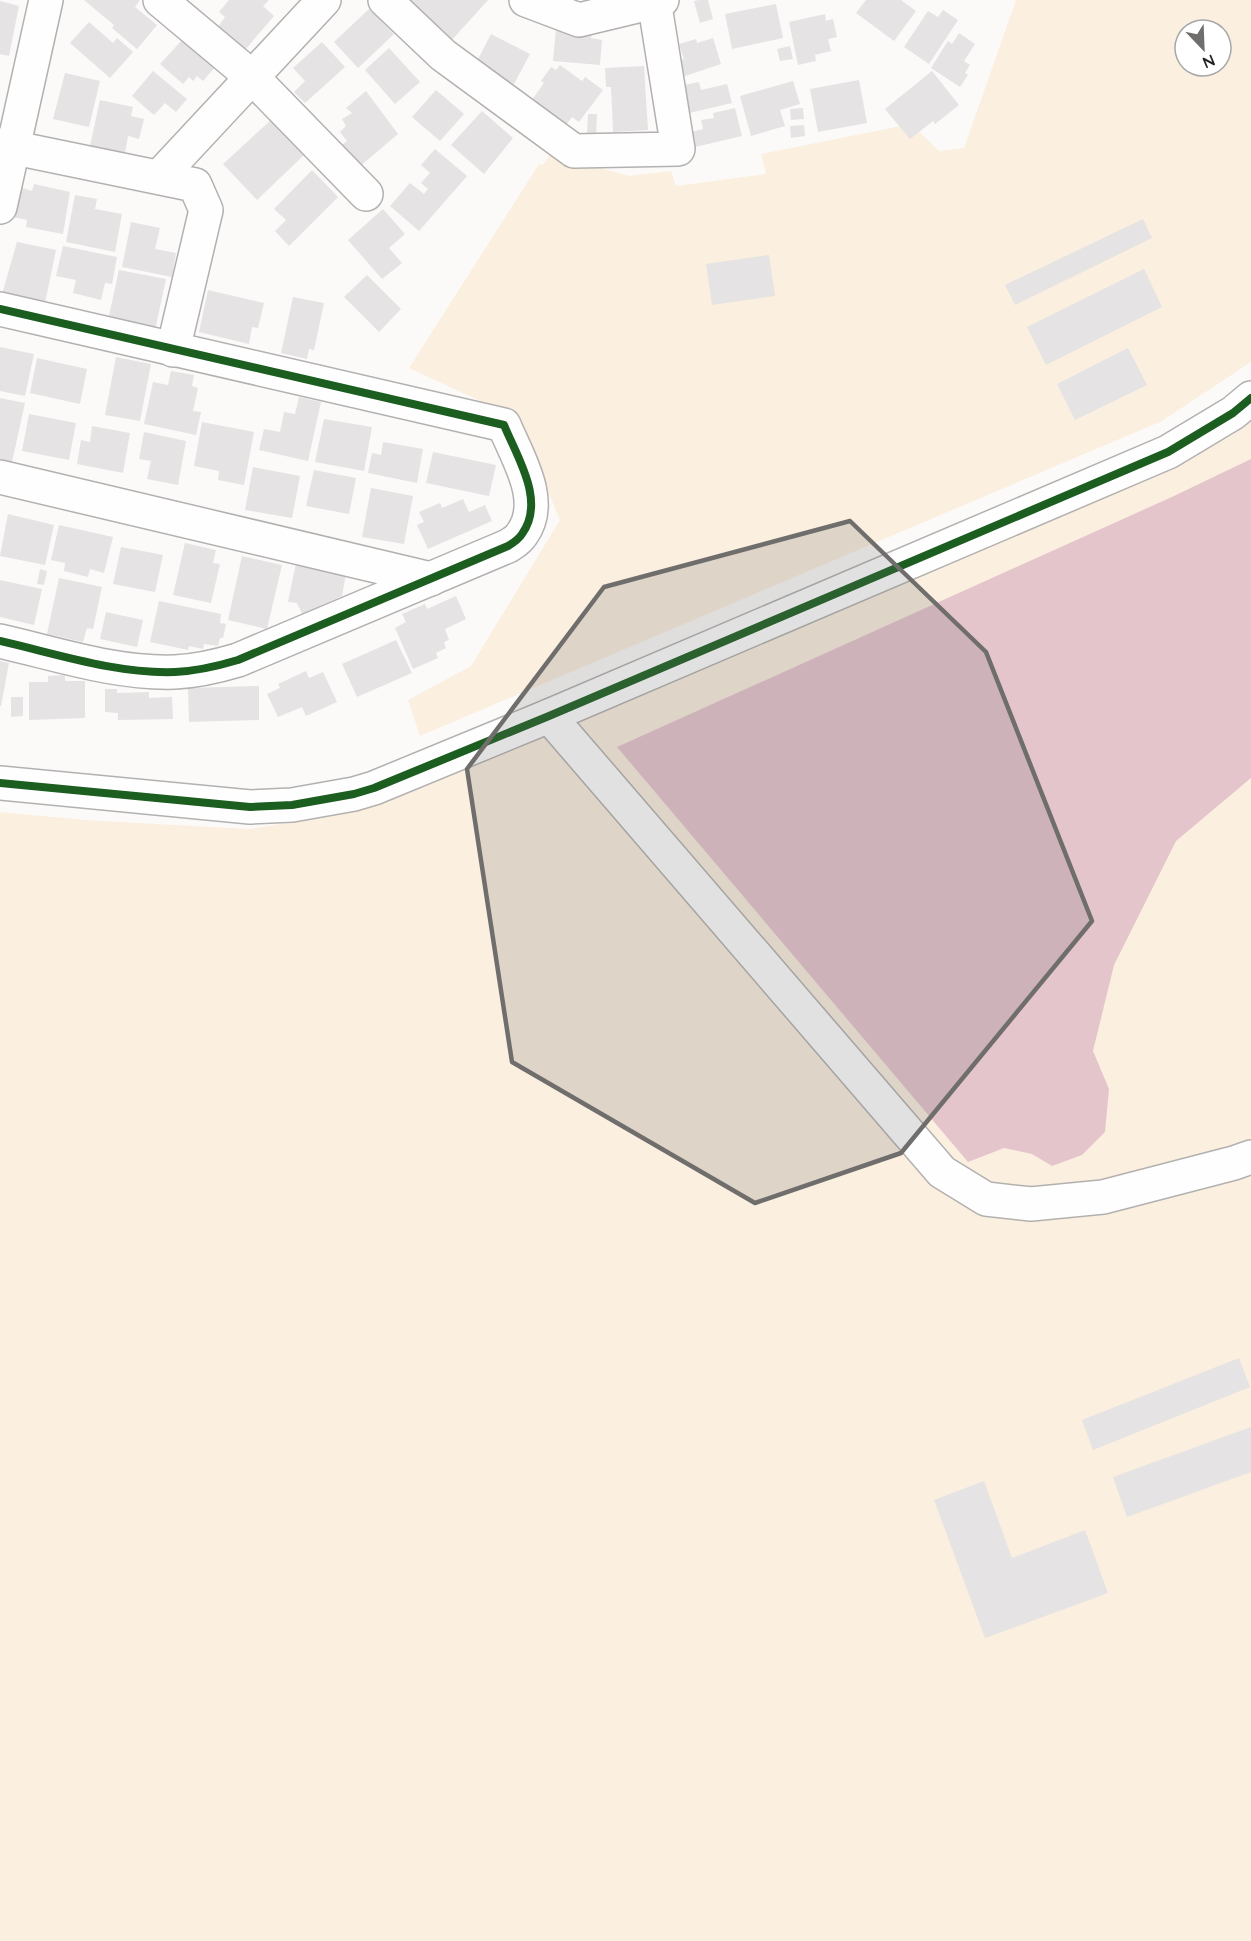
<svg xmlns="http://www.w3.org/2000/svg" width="1251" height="1941" font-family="Quicksand,sans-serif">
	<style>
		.green { fill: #fbefdf; fill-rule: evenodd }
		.water { fill: #e5c5cc }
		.building { fill: #e5e3e3 }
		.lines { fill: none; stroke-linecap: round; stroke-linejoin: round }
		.minor-casing { stroke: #b3b1b0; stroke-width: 36 }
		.minor { stroke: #fffefe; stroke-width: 33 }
		.cycleway-casing { stroke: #fff; stroke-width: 11 }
		.cycleway { stroke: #1b5e20; stroke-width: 8 }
		.marked { fill: #706e6d; fill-opacity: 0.2; stroke: #706e6d; stroke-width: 4.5; stroke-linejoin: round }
	</style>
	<rect width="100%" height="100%" fill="#fcfaf9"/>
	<!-- green -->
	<g class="green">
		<path d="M1016 0H1251V362L1162 421 420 736 408 700 471 666 560 520 517 418 409 368 539 164 543 165 550 154 629 176 671 171 676 186 766 174 761 154 911 124 939 151 964 148ZM1185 30H1221V66H1185Z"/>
		<path d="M1251 421V1941H0V812L85 820 249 829 350 813 459 770 1152 478 1233 435Z"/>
	</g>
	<!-- water -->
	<path class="water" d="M1251 459V778L1176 841 1114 965 1093 1051 1109 1089 1105 1132 1082 1155 1052 1166 1032 1154 1004 1148 968 1162 617 747 1174 496Z"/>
	<!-- building -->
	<g class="building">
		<path d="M84 0H140L135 7 157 25 137 49 112 28 114 25Z"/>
		<path d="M229 0H269L263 6 274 16 245 50 218 27 225 17 219 12Z"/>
		<path d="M409 0H488L450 42 407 3Z"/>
		<path d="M699 0H708L713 19 700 23 694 1Z"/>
		<path d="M866 0H901L916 11 894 41 856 13Z"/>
		<path d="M0 1 19 6 9 56 0 54Z"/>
		<path d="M776 4 783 38 732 49 725 14Z"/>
		<path d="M369 9 394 34 358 68 334 42Z"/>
		<path d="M943 10 958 20 929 64 904 47 928 11 938 17Z"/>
		<path d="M825 14 826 21 833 19 837 37 828 39 831 51 815 55 816 61 798 65 789 22Z"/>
		<path d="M89 22 113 43 117 38 133 52 110 78 70 43Z"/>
		<path d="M556 29 592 32 591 38 602 40 600 65 553 61Z"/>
		<path d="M959 33 975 44 964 61 970 65 965 73 968 75 960 87 931 68 948 41 952 44Z"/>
		<path d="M491 34 530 54 514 84 476 63Z"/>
		<path d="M184 38 216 66 203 81 197 76 193 81 189 77 183 84 160 64Z"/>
		<path d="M713 38 721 64 682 77 677 61 684 59 679 44 696 39 697 43Z"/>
		<path d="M322 42 345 67 305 103 294 92 305 81 293 68Z"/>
		<path d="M790 46 793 59 780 61 777 49Z"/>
		<path d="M389 48 420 82 395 104 365 70Z"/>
		<path d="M560 65 582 81 585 77 603 90 579 122 572 117 563 129 529 104 544 83 541 81 551 67 556 70Z"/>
		<path d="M644 66 648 130 613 132 611 87H606L605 68Z"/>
		<path d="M153 71 187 99 176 112 165 103 154 115 132 96Z"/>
		<path d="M932 71 959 105 935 124 933 121 910 139 885 109Z"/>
		<path d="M65 73 100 81 89 127 53 119Z"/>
		<path d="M859 80 867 123 818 132 810 89Z"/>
		<path d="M793 81 800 104 780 110 785 126 751 136 740 96Z"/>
		<path d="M699 82 701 90 727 84 732 103 685 114 679 86Z"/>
		<path d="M436 90 464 114 440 141 412 117Z"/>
		<path d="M366 91 398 134 358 168 339 147 347 141 340 132 346 126 342 119 352 113 346 108Z"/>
		<path d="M100 100 133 107 131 116 144 119 139 139 128 136 125 153 90 146Z"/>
		<path d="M735 108 742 136 695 147 691 132 703 129 701 120 714 118 713 113Z"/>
		<path d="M803 108 804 119 791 120 790 109Z"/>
		<path d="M482 111 513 138 484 174 451 145Z"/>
		<path d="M588 114H597L596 135 587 134Z"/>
		<path d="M271 120 304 155 257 200 223 164Z"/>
		<path d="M804 125 805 136 791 138 790 126Z"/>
		<path d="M435 149 467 176 419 231 390 206 410 183 424 194 428 189 421 183 430 173 421 165Z"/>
		<path d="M312 170 338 197 289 246 275 231 286 220 274 209Z"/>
		<path d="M34 184 70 192 63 234 26 227 27 220 13 217 19 187 32 191Z"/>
		<path d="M75 195 97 199 95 209 122 214 115 252 66 242Z"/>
		<path d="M383 209 405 234 389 248 402 263 382 279 348 240Z"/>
		<path d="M1143 219 1152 238 1015 305 1005 285Z"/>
		<path d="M131 222 160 228 155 249 176 253 172 277 122 267Z"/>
		<path d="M17 242 56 250 45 303 2 294Z"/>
		<path d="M63 246 117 257 112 284 105 283 101 300 73 293 76 280 56 276Z"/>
		<path d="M769 255 775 296 712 305 706 264Z"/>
		<path d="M1144 269 1162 307 1046 365 1027 327Z"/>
		<path d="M119 270 166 279 155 330 108 320Z"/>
		<path d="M367 275 401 309 379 332 344 297Z"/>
		<path d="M208 290 264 303 258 328 252 327 249 344 199 332Z"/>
		<path d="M293 297 324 303 314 350 309 349 307 359 281 353Z"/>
		<path d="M0 347 34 354 25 396 0 391Z"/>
		<path d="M1128 348 1147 385 1075 420 1057 384Z"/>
		<path d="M116 357 151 364 140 421 105 415Z"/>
		<path d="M37 358 87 369 80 404 30 393Z"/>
		<path d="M171 371 194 375 192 386 198 388 193 411 201 412 196 435 144 424 153 382 168 385Z"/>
		<path d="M299 397 321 402 308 461 259 450 264 429 280 432 284 412 295 414Z"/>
		<path d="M0 398 25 403 12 462 0 459Z"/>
		<path d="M29 414 76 423 69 460 22 451Z"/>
		<path d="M324 419 372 427 364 471 315 462Z"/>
		<path d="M202 422 254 432 244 485 218 480 219 471 194 466Z"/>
		<path d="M92 426 130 433 123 473 77 464 81 440 90 442Z"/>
		<path d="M144 432 186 441 178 485 147 479 151 461 139 459Z"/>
		<path d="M383 442 423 449 417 483 368 473 372 453 381 455Z"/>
		<path d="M433 452 496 465 489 496 426 483Z"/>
		<path d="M253 467 300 476 292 518 245 510Z"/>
		<path d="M314 470 356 478 349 514 306 506Z"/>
		<path d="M371 488 413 496 404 544 362 537Z"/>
		<path d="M463 499 469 512 485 505 492 521 428 549 417 525 424 522 419 512 440 503 442 508Z"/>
		<path d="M8 514 54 525 45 565 0 556Z"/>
		<path d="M59 525 113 537 104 573 90 569 88 577 64 571 65 563 51 560Z"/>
		<path d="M185 543 216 550 213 563 220 564 211 603 173 595Z"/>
		<path d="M121 547 163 555 155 592 113 584Z"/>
		<path d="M242 556 282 565 267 629 228 620Z"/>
		<path d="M296 563 346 573 342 596 302 614 297 603 288 602Z"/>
		<path d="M40 569 47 571 44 585 37 584Z"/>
		<path d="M59 578 102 587 93 629 87 628 83 642 47 634Z"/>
		<path d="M0 580 42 589 34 625 0 617Z"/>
		<path d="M456 596 466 619 445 629 449 640 444 642 446 648 436 653 438 658 413 669 395 628 406 622 402 614 425 604 427 609Z"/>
		<path d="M159 601 221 614 220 623 226 624 223 638H220L218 646 204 644 203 649 189 646 188 650 150 642Z"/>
		<path d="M106 612 143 620 137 647 100 639Z"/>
		<path d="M396 640 412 673 357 697 342 664Z"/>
		<path d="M0 661 9 663 1 706H0Z"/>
		<path d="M306 671 309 678 323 672 337 702 306 716 302 707 278 717 267 694 280 688 278 684Z"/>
		<path d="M65 675V681H85V718L29 720V682H48V676Z"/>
		<path d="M259 686V720L189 722 188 688Z"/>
		<path d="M105 689H117V693L149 692V698L172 697 173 719 118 720V713L105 712Z"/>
		<path d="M11 697H23V716L11 717Z"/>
		<path d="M1239 1358 1250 1387 1093 1450 1082 1420Z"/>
		<path d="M1251 1427V1472L1127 1517 1113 1477Z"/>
		<path d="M984 1481 1012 1558 1085 1530 1108 1593 985 1638 934 1500Z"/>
	</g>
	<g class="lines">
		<!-- minor casing -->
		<g class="minor-casing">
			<g id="minor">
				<path d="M160 0 252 77 366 194"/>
				<path d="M385 0 443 55 574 151 678 149 654 0"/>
				<path d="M526 0 579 20 662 0"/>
				<path d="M0 145 195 185 206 210 173 350"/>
				<path d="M159 177 324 0"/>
				<path d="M0 207 46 0"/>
				<path d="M0 309 504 425C517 457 546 501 522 534 519 539 513 543 508 546L238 660C218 666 197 671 175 672 116 674 57 654 0 641"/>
				<path d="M0 477 431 579"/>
				<path d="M549 716 942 1172 986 1199 1031 1204 1103 1197 1234 1163 1251 1157"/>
				<path d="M0 783 250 807 292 805 354 794 374 788 549 716 1168 452 1233 413 1251 398"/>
			</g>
		</g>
		<!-- minor -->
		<use href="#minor" class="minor"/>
		<!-- cycleway casing -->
		<g class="cycleway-casing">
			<g id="cycleway">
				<path d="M0 309 504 425C517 457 546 501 522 534 519 539 513 543 508 546L238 660C218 666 197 671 175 672 116 674 57 654 0 641"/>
				<path d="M0 783 250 807 292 805 354 794 374 788 549 716 1168 452 1233 413 1251 398"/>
			</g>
		</g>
		<!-- cycleway -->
		<use href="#cycleway" class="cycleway"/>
	</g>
	<!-- marked area -->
	<path class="marked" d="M850 521 986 652 1092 921 901 1153 755 1203 512 1062 467 769 604 587Z"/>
	<!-- north arrow -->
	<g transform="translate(1203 48) rotate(157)"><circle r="28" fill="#ffffff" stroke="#a7a7a7" stroke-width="1.5"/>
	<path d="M0-4.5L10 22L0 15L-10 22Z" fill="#706e6d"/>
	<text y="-9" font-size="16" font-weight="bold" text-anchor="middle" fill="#242322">N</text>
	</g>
</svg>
